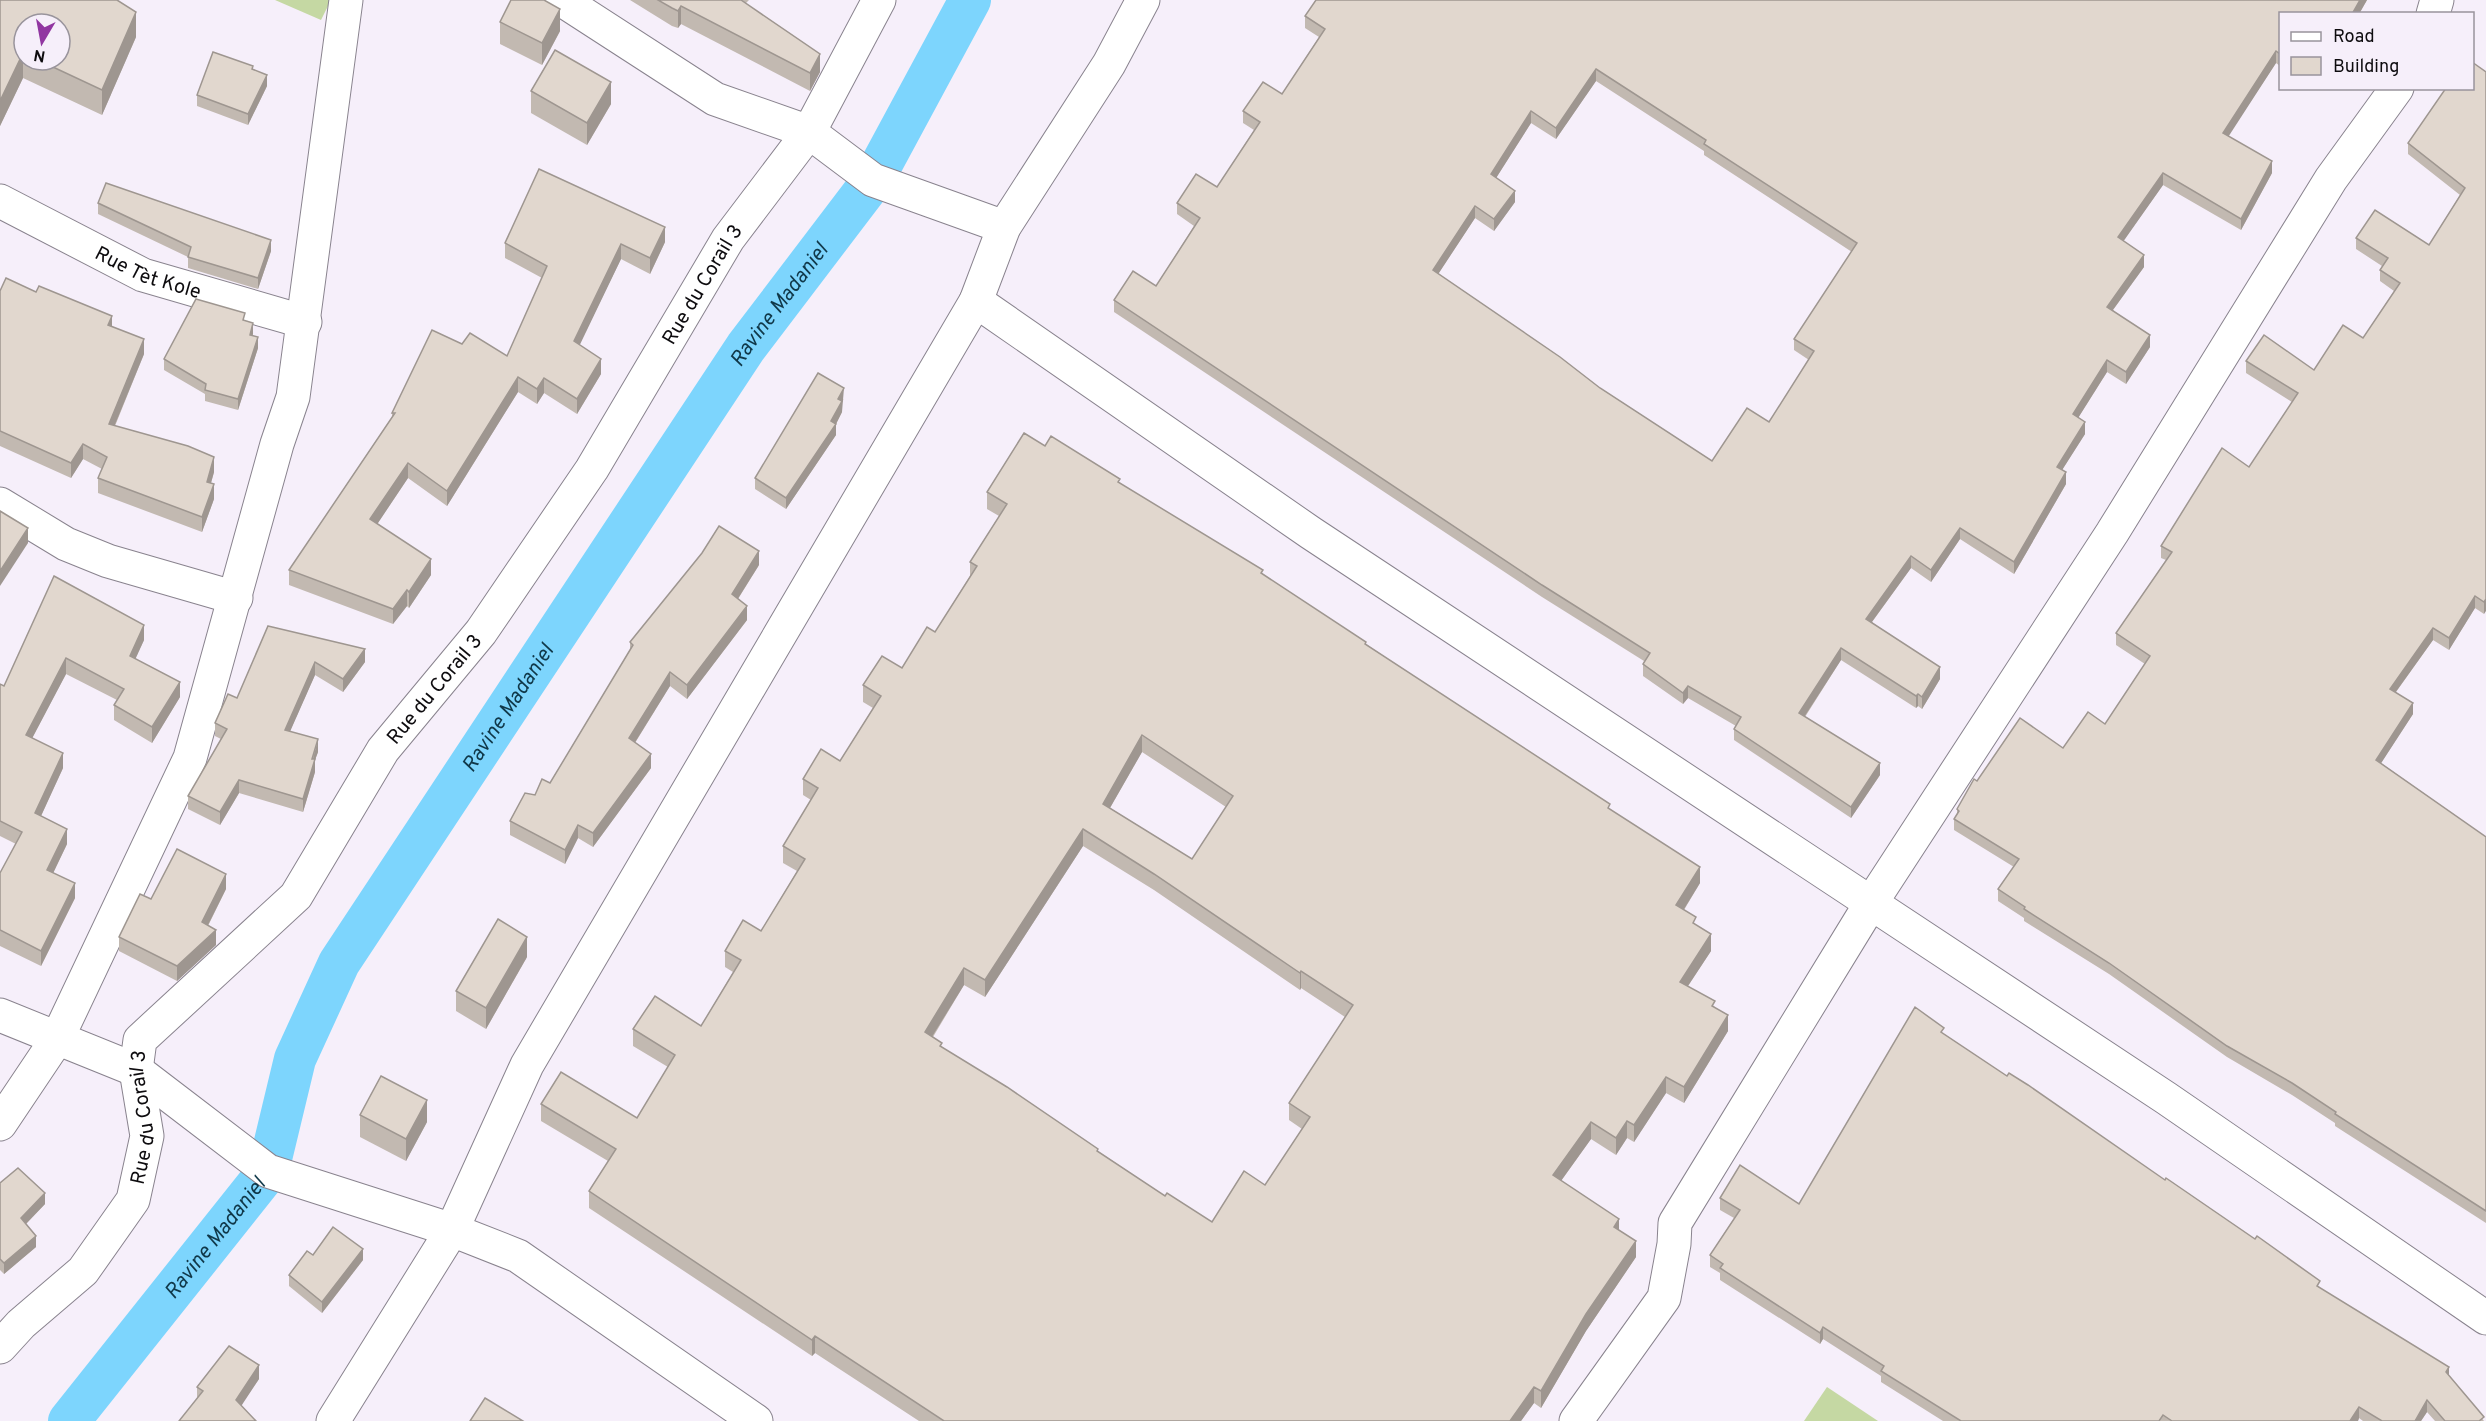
<svg xmlns="http://www.w3.org/2000/svg" width="2486" height="1421" font-family="Overpass,sans-serif">
	<style>
		.green { fill: #c5d8a3 }
		.lines { fill: none; stroke-linecap: round; stroke-linejoin: round }
		.canal { stroke: #7dd5fd; stroke-width: 42 }
		.minor-casing { stroke: #89838e; stroke-width: 35 }
		.minor { stroke: #fff; stroke-width: 33 }
		.wall { fill: #c2b9b1; fill-rule: evenodd }
		.shaded-wall { fill: #9e9690 }
		.building { fill: #e1d7ce; stroke: #9e9690; stroke-width: 1.5; fill-rule: evenodd }
		.labels { text-anchor: middle; stroke-width: 5; stroke-linejoin: round; paint-order: stroke }
		.street-label { font-size: 20px; fill: #0e0c0f; stroke: #f6effa }
		.water-label { font-size: 21px; font-style: italic; fill: #103849; stroke: #f6effa }
	</style>
	<rect width="100%" height="100%" fill="#f6effa"/>
	<!-- green -->
	<g class="green">
		<path d="M275 0H331L321 20Z"/>
		<path d="M1827 1387 1878 1421H1804Z"/>
	</g>
	<g class="lines">
		<!-- canal -->
		<path class="canal" id="s1" d="M69 1421 268 1171 295 1059 339 963 746 347 873 180 970 0"/>
		<!-- minor casing -->
		<g class="minor-casing">
			<g id="minor">
				<path d="M562 0 715 99 809 132 873 180 1004 227"/>
				<path d="M2433 14 2437 0"/>
				<path id="s2" d="M0 201 143 275 305 322"/>
				<path d="M976 301 1311 533 2166 1098 2486 1318"/>
				<path d="M0 504 66 544 108 561 236 598"/>
				<path d="M0 1015 136 1070 268 1171 452 1230 518 1256 756 1421"/>
				<path d="M0 1124 57 1039 190 758 277 444 293 397 346 0"/>
				<path id="s3" d="M0 1347 21 1324 83 1271 133 1200 147 1136 136 1070 140 1040 296 896 383 750 481 632 592 469 728 239 809 132 879 0"/>
				<path d="M333 1421 452 1230 527 1065 976 301 1004 227 1109 64 1143 0"/>
				<path d="M1576 1421 1664 1298 1674 1244 1675 1223 1871 903 2112 533 2331 179 2397 88"/>
			</g>
		</g>
		<!-- minor -->
		<use href="#minor" class="minor"/>
	</g>
	<!-- wall -->
	<g class="wall">
		<path d="M0 0 136 37 102 115 23 78 0 126ZM24 24 60 60H24Z"/>
		<path d="M630 0H749L746 3 820 72 810 91 681 24 678 28 672 26Z"/>
		<path d="M2367 0 2359 14H2280V66L2276 63 2228 136 2272 173 2241 230 2163 185 2123 241 2144 267 2113 310 2150 347 2126 384 2107 372 2078 418 2085 434 2062 470 2066 484 2014 574 1960 539 1931 582 1911 568 1872 622 1940 679 1922 709 1918 706 1916 708 1841 660 1805 717 1880 775 1851 818 1734 740V729L1736 726 1688 698 1683 704 1643 676V664L1644 661 1542 597 1114 312V300L1156 286 1194 226 1177 214V203L1217 187 1254 130 1243 123V111L1282 94 1319 37 1305 28V16ZM1596 81 1704 151V155L1852 252 1794 339V350L1809 360 1769 422 1712 461 1600 388 1438 274 1475 218 1494 231 1515 202 1496 178 1531 123 1556 139Z"/>
		<path d="M500 22 560 31 542 65 500 44Z"/>
		<path d="M253 69 267 86 248 125 197 106V95Z"/>
		<path d="M2486 72 2484 614 2475 608 2449 650 2433 640 2396 692 2413 714 2381 763 2486 837V1223L2335 1126V1123L2292 1095 2227 1057 2109 974 2024 921V918L1998 901V889L2014 867 1954 830V819L1957 814V809L1977 781 2063 748 2105 724 2145 664 2116 645V633L2166 560 2161 558V546L2249 467 2292 402 2246 373V361L2314 370 2363 338 2394 291 2380 281V270L2382 266 2356 249V238L2429 245 2460 195 2408 154V143Z"/>
		<path d="M531 91 611 104 587 145 531 113Z"/>
		<path d="M98 203 271 251 258 289 188 268V257L98 214Z"/>
		<path d="M665 242 650 274 621 259 579 345 601 374 577 414 544 393 537 404 518 392 447 506 408 478 377 524 431 575 409 608 407 606 393 624 289 585V570L392 417V413L462 344 507 356 542 278 505 258V243Z"/>
		<path d="M0 291 112 326 144 354 115 426 214 472 211 483 214 499 202 532 98 493V478L102 469 83 459 71 478 0 446Z"/>
		<path d="M245 321 253 334 252 335 258 348 238 410 205 401V394L164 370V359Z"/>
		<path d="M844 399 842 402V412L836 424V435L786 509 755 489V478Z"/>
		<path d="M1045 446 1120 483 1263 574 1610 810 1700 883 1684 910 1696 925 1711 951 1688 986 1715 1007 1728 1031 1684 1103 1666 1093 1634 1142 1627 1138 1616 1155 1591 1139 1561 1181 1619 1230 1636 1257 1586 1331 1541 1408 1534 1403 1521 1421H919L815 1353 812 1356 589 1208V1191L608 1161 541 1121V1104L637 1118 668 1067 633 1046V1029L701 1026 733 972 725 967V951L761 931 797 871 783 863V846L811 800 803 795V779L840 761 873 708 863 702V685L902 668 935 632 970 576V562L999 516 987 509V492ZM1142 752 1226 807 1192 859 1110 808ZM1083 846 1154 890 1300 990 1301 988 1345 1017 1289 1103V1120L1302 1129 1265 1185 1212 1222 1165 1196 1098 1151 942 1047 933 1037 964 985 985 997Z"/>
		<path d="M759 565 738 599 747 620 687 699 670 686 635 743 651 768 593 847 578 838 565 864 510 835V821L535 795 550 783 630 650V642Z"/>
		<path d="M54 576 144 640 135 659 180 697 152 743 114 720V705L117 700 66 674 32 738 63 768 41 816 67 844 53 873 75 898 41 966 0 946V873L16 844 0 836V684L4 686Z"/>
		<path d="M268 626 365 662 343 692 315 675 290 731 318 752 315 760V772L303 812 239 793 220 825 188 809V796L221 739 215 736V723L237 698Z"/>
		<path d="M226 889 208 926 216 945 177 981 119 951V937L151 899Z"/>
		<path d="M527 957 486 1029 456 1011V991Z"/>
		<path d="M1944 1034 2320 1288 2449 1376 2484 1421H2435L2427 1412 2421 1421H2363L2359 1418 2358 1421H1943L1881 1382V1376L1823 1339 1820 1344 1720 1280V1273L1710 1267V1255L1734 1218 1720 1210V1198L1799 1204Z"/>
		<path d="M360 1115 427 1122 406 1161 360 1137Z"/>
		<path d="M0 1183 45 1204 26 1224 36 1247 4 1274 0 1270Z"/>
		<path d="M363 1260 322 1313 289 1286V1275Z"/>
		<path d="M259 1379 241 1405 197 1398V1387Z"/>
	</g>
	<!-- shaded-wall -->
	<g class="shaded-wall">
		<path d="M2360 0H2367L2359 14H2352Z"/>
		<path d="M681 6V24L678 28V11Z"/>
		<path d="M560 9V31L542 65V43Z"/>
		<path d="M136 12V37L102 115V90Z"/>
		<path d="M2276 51V63L2223 145V133Z"/>
		<path d="M23 53V78L0 126V101Z"/>
		<path d="M820 54V72L810 91V73Z"/>
		<path d="M1596 69V81L1556 139V128Z"/>
		<path d="M267 75V86L248 125V114Z"/>
		<path d="M611 82V104L587 145V123Z"/>
		<path d="M1531 111V123L1491 186V174Z"/>
		<path d="M2272 161V173L2241 230V219Z"/>
		<path d="M2163 173V185L2118 249V237Z"/>
		<path d="M1515 191V202L1494 231V219Z"/>
		<path d="M1475 206V218L1433 282V270Z"/>
		<path d="M665 227V242L650 274V258Z"/>
		<path d="M271 240V251L258 289V278Z"/>
		<path d="M621 244V259L574 357V341Z"/>
		<path d="M2144 255V267L2107 318V307Z"/>
		<path d="M112 316V331L108 325Z"/>
		<path d="M253 323V334L250 346V335Z"/>
		<path d="M2150 335V347L2126 384V372Z"/>
		<path d="M258 337V348L238 410V399Z"/>
		<path d="M144 339V354L109 439V424Z"/>
		<path d="M601 359V374L577 414V399Z"/>
		<path d="M2107 360V372L2073 426V414Z"/>
		<path d="M518 377V392L447 506V491Z"/>
		<path d="M544 378V393L537 404V389Z"/>
		<path d="M844 388 842 412 836 424V435L786 509V498L831 421 838 399Z"/>
		<path d="M2085 422V434L2057 478V467Z"/>
		<path d="M83 444V459L71 478V463Z"/>
		<path d="M214 457V472L207 497V482Z"/>
		<path d="M408 463V478L370 535V519Z"/>
		<path d="M2066 472V484L2014 574V562Z"/>
		<path d="M214 484V499L202 532V517Z"/>
		<path d="M28 528V543L0 586V571Z"/>
		<path d="M1960 528V539L1931 582V570Z"/>
		<path d="M759 551V565L732 608V594Z"/>
		<path d="M1911 556V568L1866 630V619Z"/>
		<path d="M431 559V575L409 608V592Z"/>
		<path d="M407 590V606L393 624V609Z"/>
		<path d="M2475 596V608L2449 650V638Z"/>
		<path d="M2486 599V611L2484 614V602Z"/>
		<path d="M747 606V620L687 699V685Z"/>
		<path d="M144 625V640L130 671V656Z"/>
		<path d="M2433 628V640L2390 700V689Z"/>
		<path d="M1841 648V660L1799 725V713Z"/>
		<path d="M365 649V662L343 692V679Z"/>
		<path d="M66 658V674L26 750V735Z"/>
		<path d="M315 662V675L285 743V730Z"/>
		<path d="M1940 667V679L1922 709V697Z"/>
		<path d="M670 672V686L629 752V738Z"/>
		<path d="M180 682V697L152 743V727Z"/>
		<path d="M1688 686V698L1683 704V693Z"/>
		<path d="M1918 694V706L1916 708V696Z"/>
		<path d="M2413 703V714L2376 771V760Z"/>
		<path d="M1142 735V752L1103 820V804Z"/>
		<path d="M318 739V752L315 760V772L303 812V799Z"/>
		<path d="M63 753V768L35 829V813Z"/>
		<path d="M651 754V768L593 847V833Z"/>
		<path d="M1880 763V775L1851 818V807Z"/>
		<path d="M239 780V793L220 825V812Z"/>
		<path d="M578 825V838L565 864V850Z"/>
		<path d="M67 829V844L47 886V870Z"/>
		<path d="M1083 829V846L985 997V980Z"/>
		<path d="M1700 867V883L1676 922V905Z"/>
		<path d="M226 874V889L202 937V922Z"/>
		<path d="M75 883V898L41 966V951Z"/>
		<path d="M216 930V945L177 981V966Z"/>
		<path d="M1711 934V951L1680 998V982Z"/>
		<path d="M527 937V957L486 1029V1008Z"/>
		<path d="M964 968V985L925 1048V1032Z"/>
		<path d="M1301 971V988L1300 990V973Z"/>
		<path d="M1728 1015V1031L1684 1103V1087Z"/>
		<path d="M1666 1077V1093L1634 1142V1125Z"/>
		<path d="M427 1100V1122L406 1161V1139Z"/>
		<path d="M1627 1121V1138L1616 1155V1138Z"/>
		<path d="M1591 1122V1139L1553 1192V1175Z"/>
		<path d="M45 1193V1204L21 1229V1218Z"/>
		<path d="M1619 1219V1236L1614 1227Z"/>
		<path d="M36 1236V1247L4 1274V1263Z"/>
		<path d="M1636 1241V1257L1586 1331 1541 1408V1391L1586 1314Z"/>
		<path d="M363 1249V1260L322 1313V1302Z"/>
		<path d="M1823 1327V1339L1820 1344V1333Z"/>
		<path d="M815 1336V1353L812 1356V1340Z"/>
		<path d="M259 1365V1379L236 1414V1400Z"/>
		<path d="M2449 1367V1378L2446 1372Z"/>
		<path d="M1534 1387V1403L1521 1421H1510Z"/>
		<path d="M2427 1400V1412L2421 1421H2415Z"/>
		<path d="M2359 1407V1418L2358 1421H2350Z"/>
	</g>
	<!-- building -->
	<g class="building">
		<path d="M0 0H117L136 12 102 90 38 60H60V24H24V53H23L0 101Z"/>
		<path d="M511 0H544L560 9 542 43 500 22Z"/>
		<path d="M658 0H741L820 54 810 73 681 6 678 11 672 8Z"/>
		<path d="M1316 0H2360L2352 14H2280V54L2276 51 2223 133 2272 161 2241 219 2163 173 2118 237 2144 255 2107 307 2150 335 2126 372 2107 360 2073 414 2085 422 2057 467 2066 472 2014 562 1960 528 1931 570 1911 556 1866 619 1940 667 1922 697 1918 694 1916 696 1841 648 1799 713 1880 763 1851 807 1734 729 1741 717 1688 686 1683 693 1643 664 1650 653 1542 585 1114 300 1133 271 1156 286 1200 218 1177 203 1196 174 1217 187 1260 122 1243 111 1263 82 1282 94 1325 29 1305 16ZM1596 69 1706 140 1704 144 1857 243 1794 339 1814 351 1769 422 1747 408 1712 461 1600 388 1560 357 1433 270 1475 206 1494 219 1515 191 1491 174 1531 111 1556 128Z"/>
		<path d="M555 50 611 82 587 123 531 91Z"/>
		<path d="M213 52 253 66 252 69 267 75 248 114 197 95Z"/>
		<path d="M2472 62 2486 72V599L2484 602 2475 596 2449 638 2433 628 2390 689 2413 703 2376 760 2486 837V1211L2335 1114 2336 1112 2292 1083 2227 1046 2109 963 2024 909 2025 907 1998 889 2019 859 1954 819 1959 811 1957 809 1974 779 1977 781 2020 718 2063 748 2088 712 2105 724 2150 656 2116 633 2172 552 2161 546 2222 448 2249 467 2298 393 2246 361 2264 335 2314 370 2343 325 2363 338 2400 283 2380 270 2388 258 2356 238 2375 210 2429 245 2465 188 2408 143 2446 88H2472Z"/>
		<path d="M539 169 665 227 650 258 621 244 574 341 601 359 577 399 544 378 537 389 518 377 447 491 408 463 370 519 431 559 409 592 407 590 393 609 289 570 395 413H392L432 330 462 344 470 333 507 356 547 266 505 243Z"/>
		<path d="M106 183 271 240 258 278 188 257 191 247 98 203Z"/>
		<path d="M6 278 36 292 39 286 112 316 108 325 144 339 109 424 188 446 214 457 207 482 214 484 202 517 98 478 107 457 83 444 71 463 0 431V291Z"/>
		<path d="M196 299 245 313 243 320 253 323 250 335 258 337 238 399 205 390 206 384 164 359Z"/>
		<path d="M818 373 844 388 838 399 842 401 831 421 836 424 786 498 755 478Z"/>
		<path d="M1024 433 1045 446 1051 436 1120 479 1118 482 1263 570 1261 573 1366 642 1365 644 1610 804 1608 808 1700 867 1676 905 1696 917 1693 923 1711 934 1680 982 1715 1001 1712 1006 1728 1015 1684 1087 1666 1077 1634 1125 1627 1121 1616 1138 1591 1122 1553 1175 1619 1219 1614 1227 1636 1241 1586 1314 1541 1391 1534 1387 1510 1421H944L815 1336 812 1340 589 1191 616 1149 541 1104 561 1072 637 1118 675 1055 633 1029 655 996 701 1026 741 960 725 951 743 920 761 931 805 859 783 846 818 788 803 779 821 749 840 761 881 696 863 685 882 656 902 668 927 627 935 632 977 566 970 562 1007 504 987 492ZM1142 735 1233 796 1192 859 1103 804ZM1083 829 1154 874 1300 973 1301 971 1353 1005 1289 1103 1310 1117 1265 1185 1244 1171 1212 1222 1167 1193 1165 1196 1097 1151 1098 1149 1007 1087 940 1046 942 1043 925 1032 964 968 985 980Z"/>
		<path d="M0 511 28 528 0 571Z"/>
		<path d="M719 526 759 551 732 594 747 606 687 685 670 672 629 738 651 754 593 833 578 825 565 850 510 821 525 793 535 795 542 779 550 783 633 645 630 642 702 553Z"/>
		<path d="M54 576 144 625 130 656 180 682 152 727 114 705 124 689 66 658 26 735 63 753 35 813 67 829 47 870 75 883 41 951 0 930V873L22 832 0 821V684L4 686Z"/>
		<path d="M268 626 365 649 343 679 315 662 285 730 318 739 312 759H315L303 799 239 780 220 812 188 796 227 729 215 723 228 694 237 698Z"/>
		<path d="M177 849 226 874 202 922 216 930 177 966 119 937 140 894 151 899Z"/>
		<path d="M498 919 527 937 486 1008 456 991Z"/>
		<path d="M1915 1007 1944 1028 1941 1032 2007 1076 2009 1073 2028 1085 2165 1180 2166 1178 2255 1239 2257 1236 2320 1281 2317 1286 2449 1367 2446 1372 2484 1417 2479 1421H2445L2427 1400 2415 1421H2382L2359 1407 2350 1421H2172L2163 1415 2159 1421H1961L1881 1371 1884 1366 1823 1327 1820 1333 1720 1268 1723 1264 1710 1255 1740 1210 1720 1198 1740 1165 1799 1204Z"/>
		<path d="M381 1076 427 1100 406 1139 360 1115Z"/>
		<path d="M18 1168 45 1193 21 1218 36 1236 4 1263 0 1259V1183Z"/>
		<path d="M333 1227 363 1249 322 1302 289 1275 307 1251 313 1255Z"/>
		<path d="M229 1346 259 1365 236 1400 256 1421H179L203 1391 197 1387Z"/>
		<path d="M485 1398 523 1421H470Z"/>
	</g>
	<g class="labels">
		<!-- street labels -->
		<g class="street-label">
			<text dy="7" stroke="none"><textPath href="#s2" startOffset="165">Rue Tèt Kole</textPath></text>
			<text dy="7" stroke="none"><textPath href="#s3" startOffset="1310">Rue du Corail 3</textPath></text>
			<text dy="7" stroke="none"><textPath href="#s3" startOffset="824">Rue du Corail 3</textPath></text>
			<text dy="7" stroke="none"><textPath href="#s3" startOffset="284">Rue du Corail 3</textPath></text>
		</g>
		<!-- water labels -->
		<g class="water-label">
			<text dy="7" stroke="none"><textPath href="#s1" startOffset="1332">Ravine Madaniel</textPath></text>
			<text dy="7" stroke="none"><textPath href="#s1" startOffset="846">Ravine Madaniel</textPath></text>
			<text dy="7" stroke="none"><textPath href="#s1" startOffset="234">Ravine Madaniel</textPath></text>
		</g>
	</g>
	<!-- legend -->
	<rect x="2279" y="12" width="195" height="78" fill="#f6effa" stroke="#99949c" stroke-width="1.5"/>
	<rect x="2291" y="32" width="30" height="9" fill="#ffffff" stroke="#99949c" stroke-width="1.5"/>
	<text x="2333" y="42" font-size="18" fill="#0e0c0f">Road</text>
	<rect x="2291" y="57" width="30" height="18" fill="#e1d7ce" stroke="#99949c" stroke-width="1.5"/>
	<text x="2333" y="72" font-size="18" fill="#0e0c0f">Building</text>
	<!-- north arrow -->
	<g transform="translate(42 42) rotate(190)"><circle r="28" fill="#f6effa" stroke="#99949c" stroke-width="1.5"/>
	<path d="M0-4.5L10 22L0 15L-10 22Z" fill="#9136a1"/>
	<text y="-9" font-size="16" font-weight="bold" text-anchor="middle" fill="#0e0c0f">N</text>
	</g>
</svg>
